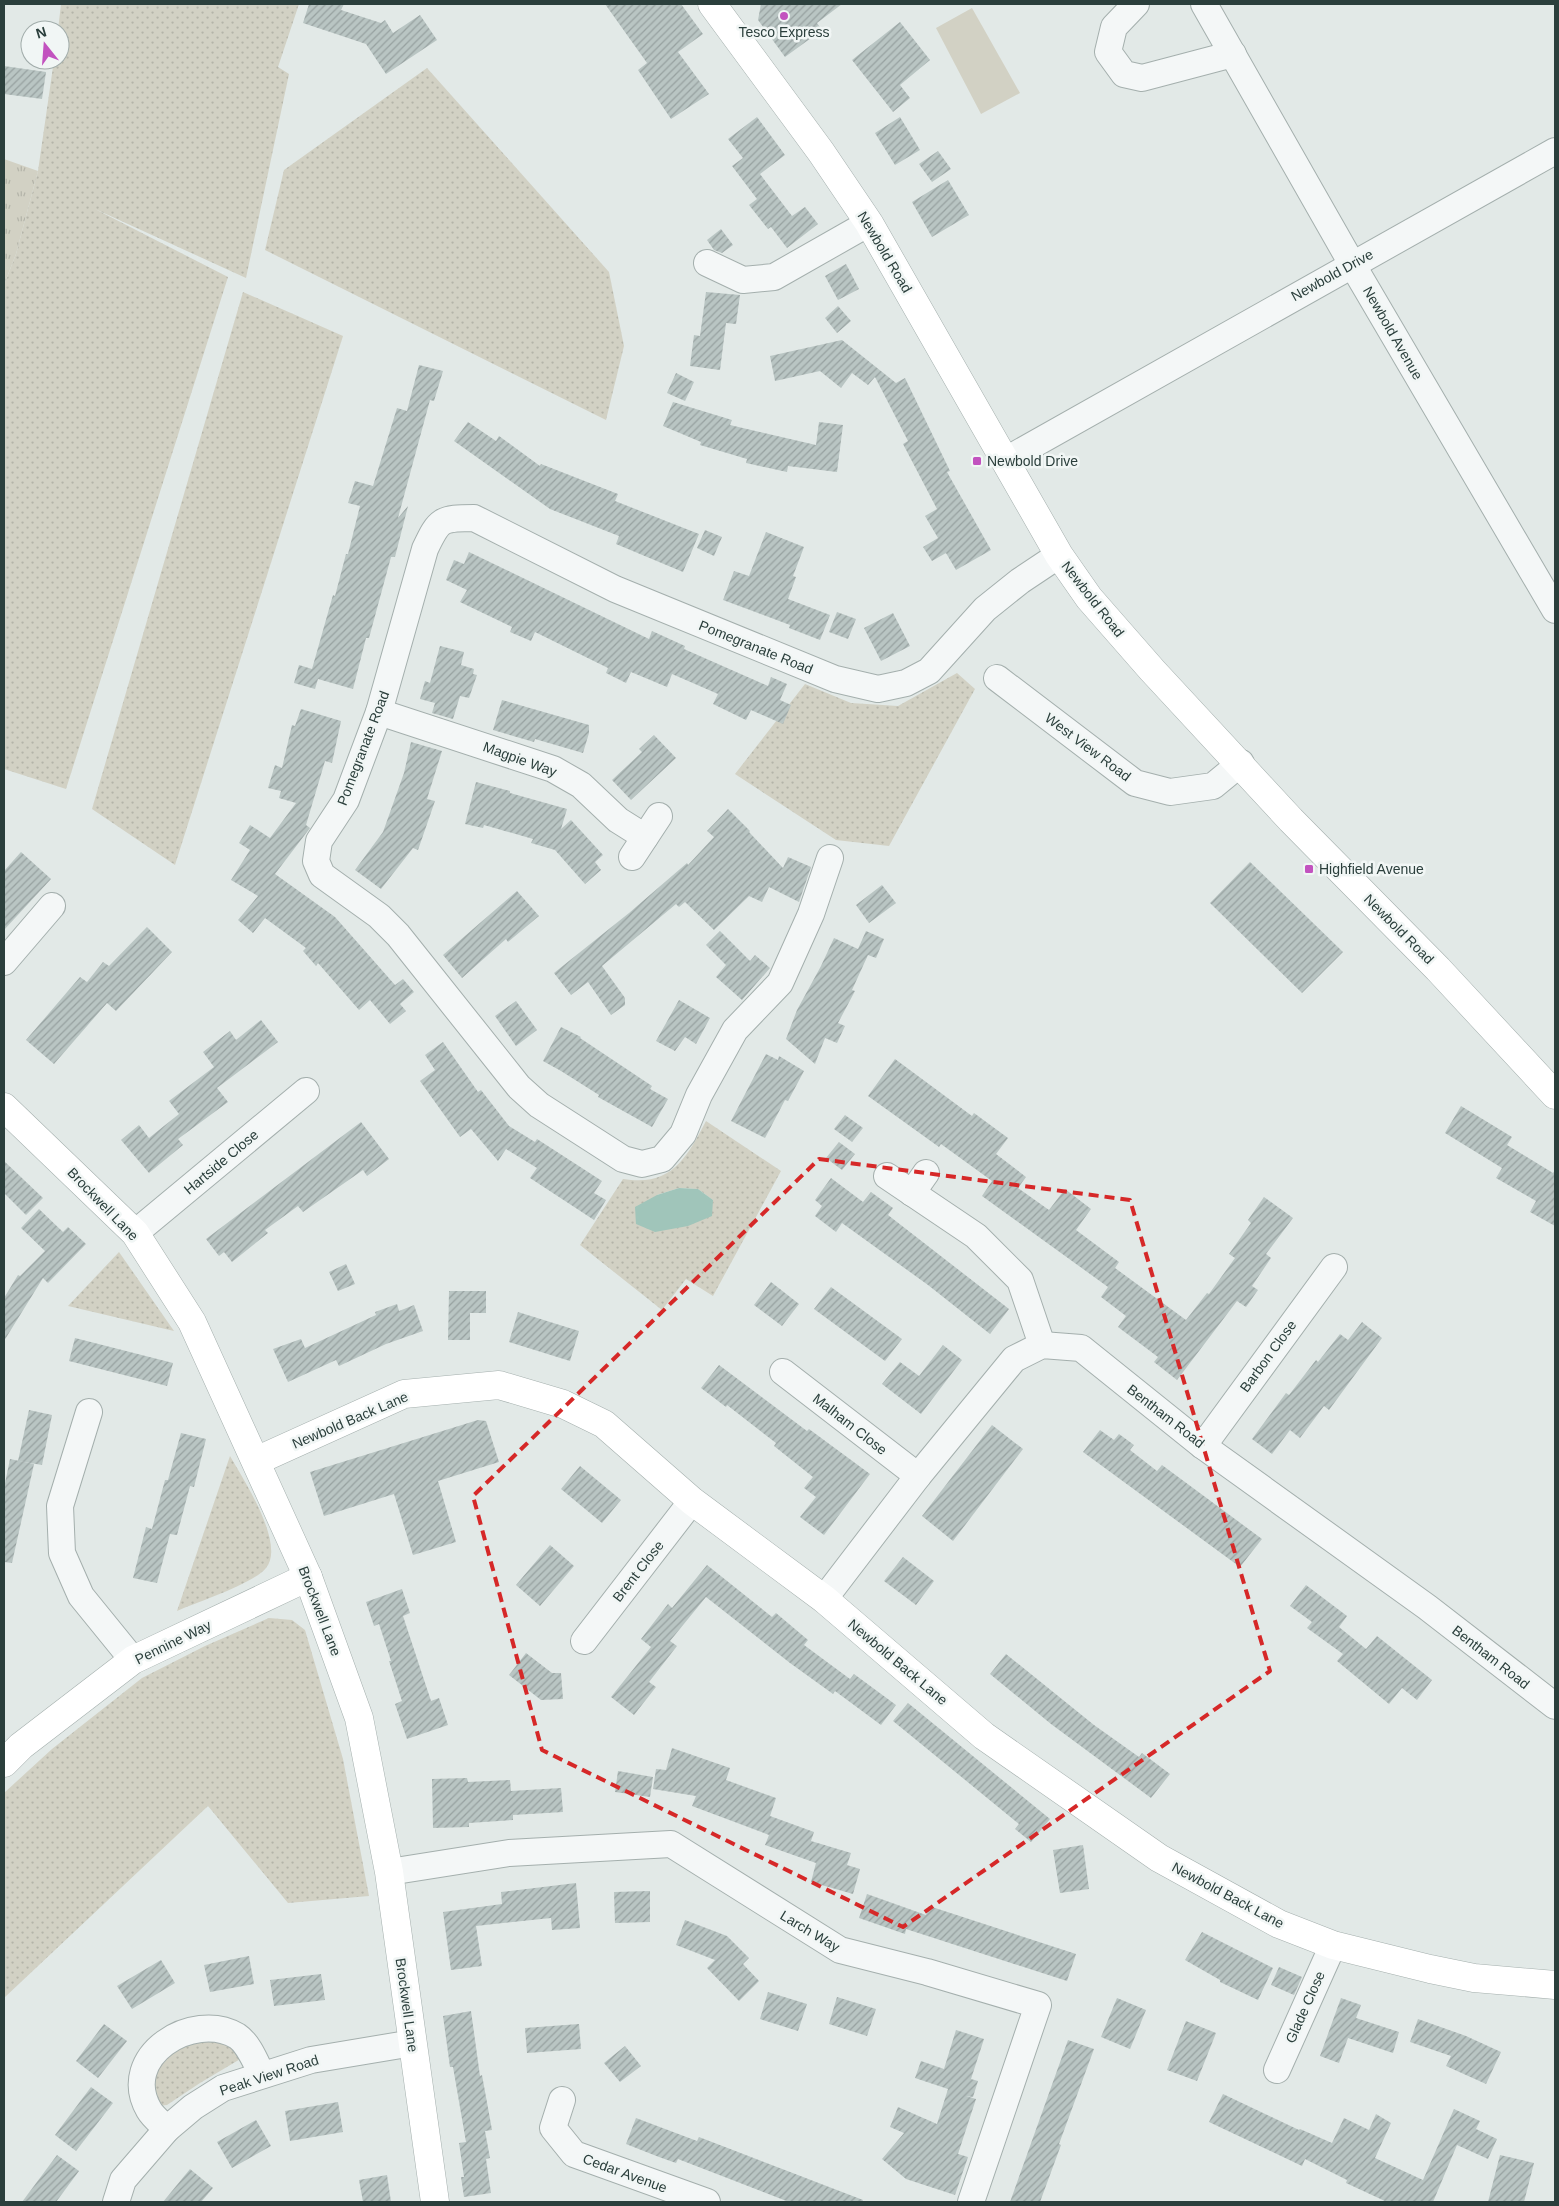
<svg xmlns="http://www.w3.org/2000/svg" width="1559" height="2206" font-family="Arial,sans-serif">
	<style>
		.grass { fill: url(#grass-dots); fill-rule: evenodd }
		.park { fill: url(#park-tufts) }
		.pitch { fill: #d2d1c4 }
		.water { fill: #a0c5ba }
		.building { fill: url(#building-hatch) }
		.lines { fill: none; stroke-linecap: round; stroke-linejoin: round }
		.street-casing { stroke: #a4afad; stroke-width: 28 }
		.secondary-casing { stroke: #a4afad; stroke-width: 29 }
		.street { stroke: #f4f7f7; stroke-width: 26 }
		.secondary { stroke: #fff; stroke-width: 28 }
		.marked { fill: none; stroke: #d62828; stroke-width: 4; stroke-dasharray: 10 6; stroke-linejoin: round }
		.poi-dot { fill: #c252bf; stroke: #f1f6f5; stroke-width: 2 }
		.labels { text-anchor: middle; stroke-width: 5; stroke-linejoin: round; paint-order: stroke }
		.poi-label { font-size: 14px; fill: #2b3f3c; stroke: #f1f6f5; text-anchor: start }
		.street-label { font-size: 14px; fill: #2b3f3c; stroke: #f1f6f5 }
	</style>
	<defs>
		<pattern id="grass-dots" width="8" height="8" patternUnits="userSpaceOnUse" patternTransform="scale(1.25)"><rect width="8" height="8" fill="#d2d1c4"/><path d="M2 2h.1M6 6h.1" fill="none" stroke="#b4b4a9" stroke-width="1.8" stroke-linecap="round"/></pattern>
		<pattern id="park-tufts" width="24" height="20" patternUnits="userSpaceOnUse" patternTransform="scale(1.25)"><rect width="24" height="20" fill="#d2d1c4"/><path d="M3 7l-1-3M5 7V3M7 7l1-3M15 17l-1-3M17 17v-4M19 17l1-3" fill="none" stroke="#b4b4a9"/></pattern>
		<pattern id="building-hatch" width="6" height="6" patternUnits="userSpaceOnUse" patternTransform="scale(1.25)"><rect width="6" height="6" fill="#b9c5c3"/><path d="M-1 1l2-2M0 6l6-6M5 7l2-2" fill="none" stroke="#97a1a0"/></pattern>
	</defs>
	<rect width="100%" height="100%" fill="#e2e9e7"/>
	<!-- grass -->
	<g class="grass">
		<path d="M61 4H299L278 67 289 74 246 278 95 209 228 277 66 789 4 769V285L16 254 38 171 54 60H60V30H58Z"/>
		<path d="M427 68 609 272 624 346 606 420 265 250 284 170Z"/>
		<path d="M243 292 343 336 175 865 92 809Z"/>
		<path d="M957 673 975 689 889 846 836 840 735 774 805 684 851 703 898 706Z"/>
		<path d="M706 1121 781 1171 713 1296 686 1279 662 1310 580 1245 623 1179C671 1187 686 1159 706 1121ZM679 1188 698 1189 713 1200 657 1195Z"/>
		<path d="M119 1252 174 1331 68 1306Z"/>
		<path d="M230 1456C243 1479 286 1544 266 1568 253 1584 198 1602 177 1611Z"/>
		<path d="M269 1618 292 1620 305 1630 343 1759 369 1896 288 1903 208 1806 4 1998V1793L52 1749 142 1678 205 1646Z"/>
		<path d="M200 2035 232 2042 242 2058 200 2083 167 2105 159 2106 154 2101 155 2065Z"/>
	</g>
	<!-- park -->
	<path class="park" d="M4 159 38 171 16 254 4 285Z"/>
	<!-- pitch -->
	<path class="pitch" d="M972 8 1020 93 981 114 936 28Z"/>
	<!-- water -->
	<path class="water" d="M679 1188 698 1189 713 1200 712 1216 688 1226 655 1232 636 1224 635 1207 657 1195Z"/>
	<!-- building -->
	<g class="building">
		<path d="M309 4H344L341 10 381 23 385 20 393 33 420 15 437 40 386 74 366 44 303 23Z"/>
		<path d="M605 4H681L703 34 678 52 709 94 671 119 638 70 647 63Z"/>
		<path d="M761 4H842L817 23 822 30 785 57 758 20Z"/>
		<path d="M900 22 930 60 900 85 910 98 893 112 852 60Z"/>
		<path d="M4 66 46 72 42 99 4 94Z"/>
		<path d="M757 117 785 155 760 174 792 216 805 207 818 224 787 248 771 227 768 229 749 205 757 199 732 166 743 158 728 139Z"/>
		<path d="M900 117 920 150 895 165 875 133Z"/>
		<path d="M938 151 951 169 932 182 919 164Z"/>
		<path d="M948 180 969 215 932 237 912 202Z"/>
		<path d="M721 229 733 245 722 253 714 250 707 240Z"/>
		<path d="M846 264 859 289 838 300 825 276Z"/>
		<path d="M706 292 740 295 736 324 726 323 720 370 690 366 694 335 700 336Z"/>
		<path d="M838 306 851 321 837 333 825 318Z"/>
		<path d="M842 340 896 383 905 378 950 471 947 472 991 550 956 570 946 553 932 561 923 547 938 538 925 516 937 509 903 444 908 441 875 377 868 385 852 373 841 388 820 371 775 381 770 356Z"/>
		<path d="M419 365 443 371 434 401 430 400 398 518 408 506 395 557H391L369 638H366L353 689 318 679 315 689 294 683 299 665 312 669 333 595 335 596 346 554H348L360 506 348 503 355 481 373 486 397 408 407 411Z"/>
		<path d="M676 373 694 382 685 401 667 393Z"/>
		<path d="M673 402 732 420 730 425 816 445 819 422 843 425 837 472 788 466 787 472 746 463 747 459 700 445 701 442 663 426Z"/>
		<path d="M468 422 496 441 499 436 540 466 541 464 618 494 615 501 699 534 683 572 616 544 619 536 550 509 454 441Z"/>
		<path d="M705 530 722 537 714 556 697 548Z"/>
		<path d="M766 532 804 547 793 576 796 577 788 599 830 615 820 640 789 628 790 625 723 600 734 571 749 576Z"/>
		<path d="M469 552 649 639 652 631 685 646 684 649 768 686 771 677 787 684 780 700 791 705 783 724 751 710 746 720 713 704 718 694 672 674 667 687 631 672 626 683 606 673 608 668 535 632 531 641 510 632 512 627 460 602 467 590 446 580 454 560 464 564Z"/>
		<path d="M837 612 856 619 848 639 829 632Z"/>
		<path d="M893 613 910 646 881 661 864 628Z"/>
		<path d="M440 646 464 652 461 665 474 669 473 674 477 675 469 698 460 696 453 719 432 713 435 703 420 699 425 681 430 683Z"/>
		<path d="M502 700 589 725V733L583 753 535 739 534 742 493 730Z"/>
		<path d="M301 709 341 721 332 763 325 761 306 825 310 828 275 874 335 917 395 985 403 979 414 992 400 1004 406 1011 390 1024 370 1000 359 1010 318 963 316 966 303 951 306 948 265 918 253 933 238 920 258 896 231 880 250 850 239 843 250 825 270 838 296 803 279 798 281 791 268 788 275 765 282 768 292 725 295 726Z"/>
		<path d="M654 735 676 758 631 800 612 780 642 752 639 749Z"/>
		<path d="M411 742 442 751 427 799 435 801 418 850 413 848 381 889 355 870 383 832 404 773Z"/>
		<path d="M476 782 510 791V793L567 809 561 829 571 820 603 855 595 862 601 870 585 884 555 850 531 843 533 839 484 825 483 828 465 824Z"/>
		<path d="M728 809 750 831 749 832 783 868 788 857 811 867 799 902 769 887 762 902 749 896 714 930 685 902 679 907 676 904 602 966 625 998V1005L611 1015 588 982 571 995 554 973 629 913 687 863 688 865 714 837 707 831Z"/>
		<path d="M21 852 51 879 4 930V871Z"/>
		<path d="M1250 862 1343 952 1302 993 1210 903Z"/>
		<path d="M882 885 896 903 869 923 856 905Z"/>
		<path d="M517 891 539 916 508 942 506 939 462 978 443 955Z"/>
		<path d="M147 927 172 952 116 1011 107 1003 54 1064 26 1040 80 977 87 982 103 962 109 966Z"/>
		<path d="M720 931 750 961 755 955 770 968 742 1000 716 977 726 965 706 945Z"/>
		<path d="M866 931 884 939 876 958 868 955 852 990 855 991 838 1023 845 1026 837 1043 825 1038 815 1064 786 1039 797 1010 821 966 834 938 858 949Z"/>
		<path d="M679 1000 710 1018 696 1044 685 1037 675 1051 656 1041Z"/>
		<path d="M516 1001 537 1030 516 1046 495 1016Z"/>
		<path d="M261 1020 278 1042 217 1088 228 1102 178 1139 183 1145 149 1173 121 1140 139 1125 149 1138 179 1114 169 1101 214 1067 203 1052 230 1031 236 1040Z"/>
		<path d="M561 1027 581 1037 580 1038 652 1086 650 1089 668 1099 652 1127 598 1097 599 1095 561 1071 543 1061Z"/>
		<path d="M443 1042 478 1092 481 1090 509 1126 535 1142 537 1139 602 1181 594 1193 606 1200 594 1220 530 1178 537 1168 506 1149 498 1161 471 1129 460 1137 420 1081 435 1070 425 1055Z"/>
		<path d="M766 1054 778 1060 779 1056 804 1071 788 1101 785 1100 765 1138 731 1121Z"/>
		<path d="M895 1059 972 1116 974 1113 1008 1138 996 1154 1026 1177 1018 1188 1049 1210 1065 1189 1091 1209 1076 1230 1119 1262 1115 1268 1186 1320 1207 1293 1209 1294 1235 1258 1229 1254 1251 1223 1248 1220 1264 1197 1293 1218 1266 1254 1271 1258 1252 1286 1258 1290 1246 1307 1237 1301 1177 1380 1154 1362 1158 1357 1118 1327 1126 1316 1101 1297 1108 1287 982 1196 992 1181 941 1144 939 1147 868 1096Z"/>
		<path d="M1461 1106 1512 1137 1507 1145 1553 1173 1555 1170V1226L1530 1212 1536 1201 1496 1178 1502 1168 1445 1133Z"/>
		<path d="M845 1115 863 1128 852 1142 834 1129Z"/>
		<path d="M361 1122 389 1159 367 1176 363 1170 303 1212 298 1206 265 1230 268 1233 232 1262 224 1252 219 1256 206 1239Z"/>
		<path d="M839 1142 855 1154 842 1170 826 1158Z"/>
		<path d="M4 1161 43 1198 26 1215 4 1193Z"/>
		<path d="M831 1178 863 1202 871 1192 893 1208 888 1215 1009 1309 990 1334 928 1285 842 1223 836 1232 815 1216 822 1206 815 1200Z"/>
		<path d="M39 1209 63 1232 68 1227 86 1244 48 1283 43 1278 4 1341V1298L18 1275 20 1276 45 1251 21 1228Z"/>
		<path d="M346 1264 355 1284 338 1291 329 1272Z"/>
		<path d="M771 1282 799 1304 782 1326 754 1305Z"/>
		<path d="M831 1287 902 1339 885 1361 814 1309Z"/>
		<path d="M449 1291H486V1313H470V1340H448Z"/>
		<path d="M397 1304 399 1311 414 1305 423 1331 386 1344 339 1366 336 1360 288 1382 273 1349 301 1339 305 1348 376 1315 375 1312Z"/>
		<path d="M518 1312 579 1331 570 1361 509 1342Z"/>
		<path d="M1362 1322 1382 1338 1329 1410 1324 1406 1300 1438 1290 1430 1272 1454 1252 1439 1286 1393 1289 1395 1316 1360 1318 1362 1340 1334 1348 1340Z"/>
		<path d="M75 1338 173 1363 167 1386 69 1361Z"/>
		<path d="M943 1345 962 1360 921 1414 882 1384 900 1362 919 1376Z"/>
		<path d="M719 1365 807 1431 809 1429 870 1474 824 1535 800 1517 816 1497 804 1488 813 1477 774 1446 776 1443 727 1405 726 1407 701 1388Z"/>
		<path d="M29 1410 52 1415 42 1465 18 1461Z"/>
		<path d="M478 1420 486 1421 499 1462 438 1481 456 1542 413 1555 394 1494 324 1516 310 1472Z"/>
		<path d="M992 1425 1023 1449 953 1541 922 1516Z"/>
		<path d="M1100 1430 1114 1440 1119 1434 1134 1445 1130 1450 1157 1471 1162 1465 1262 1539 1240 1567 1083 1452Z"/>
		<path d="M181 1433 206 1439 194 1487 190 1486 177 1535 170 1534 157 1583 133 1578 146 1527 152 1529 165 1480H168Z"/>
		<path d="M10 1459 34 1464 12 1563 4 1562V1488Z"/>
		<path d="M580 1466 621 1500 602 1523 561 1489Z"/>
		<path d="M550 1545 574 1566 540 1606 516 1585Z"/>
		<path d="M903 1557 934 1581 916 1605 884 1581Z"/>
		<path d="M707 1565 772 1617 776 1613 808 1640 804 1645 850 1679 854 1674 896 1705 881 1725 835 1691 833 1694 790 1663 706 1597 670 1641 677 1646 649 1682 656 1687 634 1715 611 1697 651 1647 641 1639 668 1604 672 1608Z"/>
		<path d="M1306 1585 1347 1616 1339 1627 1366 1649 1377 1636 1432 1680 1417 1700 1402 1688 1389 1704 1337 1661 1343 1654 1307 1628 1312 1622 1290 1606Z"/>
		<path d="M402 1589 410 1613 403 1616 431 1701 439 1698 448 1725 407 1739 395 1704 402 1701 389 1661H391L379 1624 374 1626 366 1602Z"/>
		<path d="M526 1653 552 1673H561L563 1699 541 1700 509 1675Z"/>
		<path d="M1006 1654 1094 1725 1139 1757 1142 1753 1170 1774 1151 1798 1051 1724 990 1674Z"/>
		<path d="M908 1703 1050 1819 1031 1842 1015 1829 1019 1824 893 1721Z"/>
		<path d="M672 1748 730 1768 726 1780 776 1798 770 1816 814 1832 811 1841 851 1853 847 1865 860 1869 853 1894 811 1882 816 1863 765 1845 769 1835 692 1806 696 1796 653 1789 656 1769 666 1770Z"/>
		<path d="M618 1771 653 1777 650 1797 615 1792Z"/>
		<path d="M467 1778 468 1782 510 1780 511 1791 561 1788 563 1812 513 1815V1820L469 1823V1827L433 1828 432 1779Z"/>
		<path d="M1083 1845 1089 1889 1060 1893 1053 1850Z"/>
		<path d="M576 1883 580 1928 552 1930 551 1918 476 1926 482 1966 451 1970 443 1912 502 1904 501 1892Z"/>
		<path d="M650 1891V1922L615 1923 614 1892Z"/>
		<path d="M867 1894 926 1915 929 1906 1076 1954 1067 1981 906 1929 905 1934 859 1918Z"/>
		<path d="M685 1920 727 1936 749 1958 743 1964 759 1981 739 2001 707 1968 715 1960 676 1945Z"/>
		<path d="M1202 1932 1273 1968 1258 2000 1220 1982V1980L1185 1960Z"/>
		<path d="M249 1956 254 1984 210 1992 204 1965Z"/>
		<path d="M161 1960 175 1983 132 2009 117 1986Z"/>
		<path d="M1279 1967 1302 1977 1294 1995 1271 1985Z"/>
		<path d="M321 1974 325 2000 274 2006 270 1980Z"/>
		<path d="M768 1992 807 2004 798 2031 760 2019Z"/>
		<path d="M837 1997 876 2009 867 2036 829 2024Z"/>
		<path d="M1117 1998 1146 2010 1130 2049 1101 2037Z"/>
		<path d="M1341 1998 1361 2005 1356 2018 1399 2032 1393 2053 1348 2038 1339 2063 1320 2056Z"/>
		<path d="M471 2011 480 2076 482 2075 492 2130 485 2131 490 2158 486 2159 491 2193 464 2197 461 2177H464L459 2143 466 2142 453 2067H450L443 2016Z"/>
		<path d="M1418 2019 1466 2036 1501 2052 1486 2084 1446 2066 1451 2056 1410 2042Z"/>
		<path d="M1186 2021 1216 2033 1197 2081 1167 2070Z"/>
		<path d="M104 2024 127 2041 98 2078 76 2061Z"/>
		<path d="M579 2024 581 2049 527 2053 525 2028Z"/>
		<path d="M956 2030 984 2039 971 2079 978 2081 973 2097 966 2096 976 2099 958 2154 968 2157 955 2195 906 2179 882 2159 904 2133 890 2127 898 2107 937 2124 948 2089 915 2078 921 2061 944 2069Z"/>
		<path d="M1068 2040 1094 2049 1059 2144 1061 2145 1040 2202H1010Z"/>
		<path d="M625 2046 641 2066 620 2082 604 2063Z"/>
		<path d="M91 2087 113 2103 76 2151 55 2135Z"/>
		<path d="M1223 2094 1299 2130 1300 2129 1332 2143 1344 2118 1369 2130 1376 2114 1391 2123 1375 2158 1423 2180 1454 2109 1480 2121 1476 2129 1497 2139 1488 2159 1457 2145 1433 2202H1387L1346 2183 1347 2180 1305 2159 1302 2166 1209 2122Z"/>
		<path d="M338 2102 343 2132 290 2141 285 2111Z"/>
		<path d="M636 2118 697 2141 699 2137 863 2200 862 2202H789L678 2159 676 2163 659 2157 626 2144Z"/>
		<path d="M256 2120 271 2146 232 2168 217 2142Z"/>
		<path d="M57 2155 79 2171 62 2194 56 2202H22Z"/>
		<path d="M1500 2155 1534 2163 1524 2202H1488Z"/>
		<path d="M190 2169 213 2188 201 2202H163Z"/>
		<path d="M387 2175 391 2202H363L359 2180Z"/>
	</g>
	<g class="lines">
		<!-- street casing -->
		<g class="street-casing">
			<g id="street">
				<path d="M1136 4 1114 27 1108 52 1124 74 1142 78 1233 54"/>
				<path d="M1204 4 1352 264 1555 610"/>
				<path d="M707 263 743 280 774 277 869 223"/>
				<path d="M1006 460 1555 151"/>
				<path d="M997 678 1135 783 1170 792 1213 786 1241 763"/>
				<path d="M379 712 553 769 581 785 618 820 645 837"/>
				<path d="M632 857 659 816"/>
				<path d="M830 858 811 914 780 983 735 1030 699 1095 683 1134 662 1159 642 1164 623 1159 539 1105 519 1087 398 935 379 916 322 875 316 861 319 841 346 800 379 712 425 549C439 519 441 518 474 518L615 589 835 679 878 689 906 683 929 671 985 609 1020 581 1059 555"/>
				<path d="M4 962 52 906"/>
				<path d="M887 1176 976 1236 1020 1280 1042 1345"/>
				<path d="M912 1193 926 1173"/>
				<path d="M135 1233 306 1091"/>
				<path d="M783 1372 918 1476"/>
				<path d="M89 1412 60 1506 62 1553 81 1596 133 1660"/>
				<path d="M1203 1446 1334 1267"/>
				<path d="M824 1599 918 1476 1014 1359 1042 1345 1081 1348 1203 1446 1427 1607 1555 1706"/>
				<path d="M584 1641 692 1501"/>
				<path d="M389 1872 509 1853 671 1844 840 1950 927 1972 1038 2005 971 2202"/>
				<path d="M1277 2070 1333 1945"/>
				<path d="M562 2100 553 2128 574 2154 707 2202"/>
				<path d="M167 2129C161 2123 153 2117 149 2110 118 2056 193 2010 237 2036 249 2044 256 2063 262 2075"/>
				<path d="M116 2202 123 2180 167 2129 193 2107 223 2088 311 2060 413 2043"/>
			</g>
		</g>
		<!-- secondary casing -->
		<g class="secondary-casing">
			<g id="secondary">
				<path d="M712 4 821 152 869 223 1059 555 1089 598 1152 670 1291 820 1438 969 1555 1095"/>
				<path d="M4 1107 135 1233 192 1322 308 1577 359 1718 389 1872 435 2202"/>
				<path d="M256 1461 404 1394 499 1385 563 1404 604 1424 692 1501 824 1599 984 1736 1159 1858 1279 1924 1333 1945 1430 1969 1474 1978 1555 1985"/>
				<path d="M4 1763 21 1746 133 1660 308 1577"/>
			</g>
		</g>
		<!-- street -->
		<use href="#street" class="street"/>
		<!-- secondary -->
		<use href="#secondary" class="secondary"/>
	</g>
	<!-- marked area -->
	<path class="marked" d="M819 1159 1130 1200 1270 1671 903 1927 542 1750 473 1496Z"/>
	<!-- markers -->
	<g class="poi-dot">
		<circle cx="784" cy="16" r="5"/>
		<rect x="972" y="456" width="10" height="10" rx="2.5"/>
		<rect x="1304" y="864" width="10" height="10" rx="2.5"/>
	</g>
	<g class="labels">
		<!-- poi labels -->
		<g class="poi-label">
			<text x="784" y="37" text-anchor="middle">Tesco Express</text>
			<text x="987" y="466">Newbold Drive</text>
			<text x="1319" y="874">Highfield Avenue</text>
		</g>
		<!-- street labels -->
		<g class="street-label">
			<text transform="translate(885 252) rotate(59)" y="5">Newbold Road</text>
			<text transform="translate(1332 275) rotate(-29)" y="5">Newbold Drive</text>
			<text transform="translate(1393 333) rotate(60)" y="5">Newbold Avenue</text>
			<text transform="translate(1093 599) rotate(52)" y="5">Newbold Road</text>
			<text transform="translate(756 647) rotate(22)" y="5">Pomegranate Road</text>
			<text transform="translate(1088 747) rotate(37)" y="5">West View Road</text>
			<text transform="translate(363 748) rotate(-69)" y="5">Pomegranate Road</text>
			<text transform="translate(520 759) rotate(20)" y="5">Magpie Way</text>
			<text transform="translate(1399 929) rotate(45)" y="5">Newbold Road</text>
			<text transform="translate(221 1162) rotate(-40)" y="5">Hartside Close</text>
			<text transform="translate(103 1204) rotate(46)" y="5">Brockwell Lane</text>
			<text transform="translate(1268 1356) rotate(-54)" y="5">Barbon Close</text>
			<text transform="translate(1166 1416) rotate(38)" y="5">Bentham Road</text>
			<text transform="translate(350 1420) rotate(-23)" y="5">Newbold Back Lane</text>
			<text transform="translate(850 1424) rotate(38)" y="5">Malham Close</text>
			<text transform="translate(638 1571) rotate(-52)" y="5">Brent Close</text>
			<text transform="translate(320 1611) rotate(69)" y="5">Brockwell Lane</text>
			<text transform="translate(173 1642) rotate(-26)" y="5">Pennine Way</text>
			<text transform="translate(1491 1657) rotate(38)" y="5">Bentham Road</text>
			<text transform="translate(898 1662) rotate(40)" y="5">Newbold Back Lane</text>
			<text transform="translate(1228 1895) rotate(28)" y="5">Newbold Back Lane</text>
			<text transform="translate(810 1931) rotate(31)" y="5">Larch Way</text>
			<text transform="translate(407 2005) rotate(82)" y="5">Brockwell Lane</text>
			<text transform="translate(1305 2007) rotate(-66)" y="5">Glade Close</text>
			<text transform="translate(269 2075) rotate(-18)" y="5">Peak View Road</text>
			<text transform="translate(625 2173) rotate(20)" y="5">Cedar Avenue</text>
		</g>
	</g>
	<!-- border -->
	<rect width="1559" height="2206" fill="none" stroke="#2b3f3c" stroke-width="10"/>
	<!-- north arrow -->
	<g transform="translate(45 45) rotate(343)"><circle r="24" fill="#f1f6f5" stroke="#a2adab"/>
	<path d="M0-4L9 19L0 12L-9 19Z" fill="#c252bf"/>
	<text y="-8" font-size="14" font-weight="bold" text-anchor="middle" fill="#2b3f3c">N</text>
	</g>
</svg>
